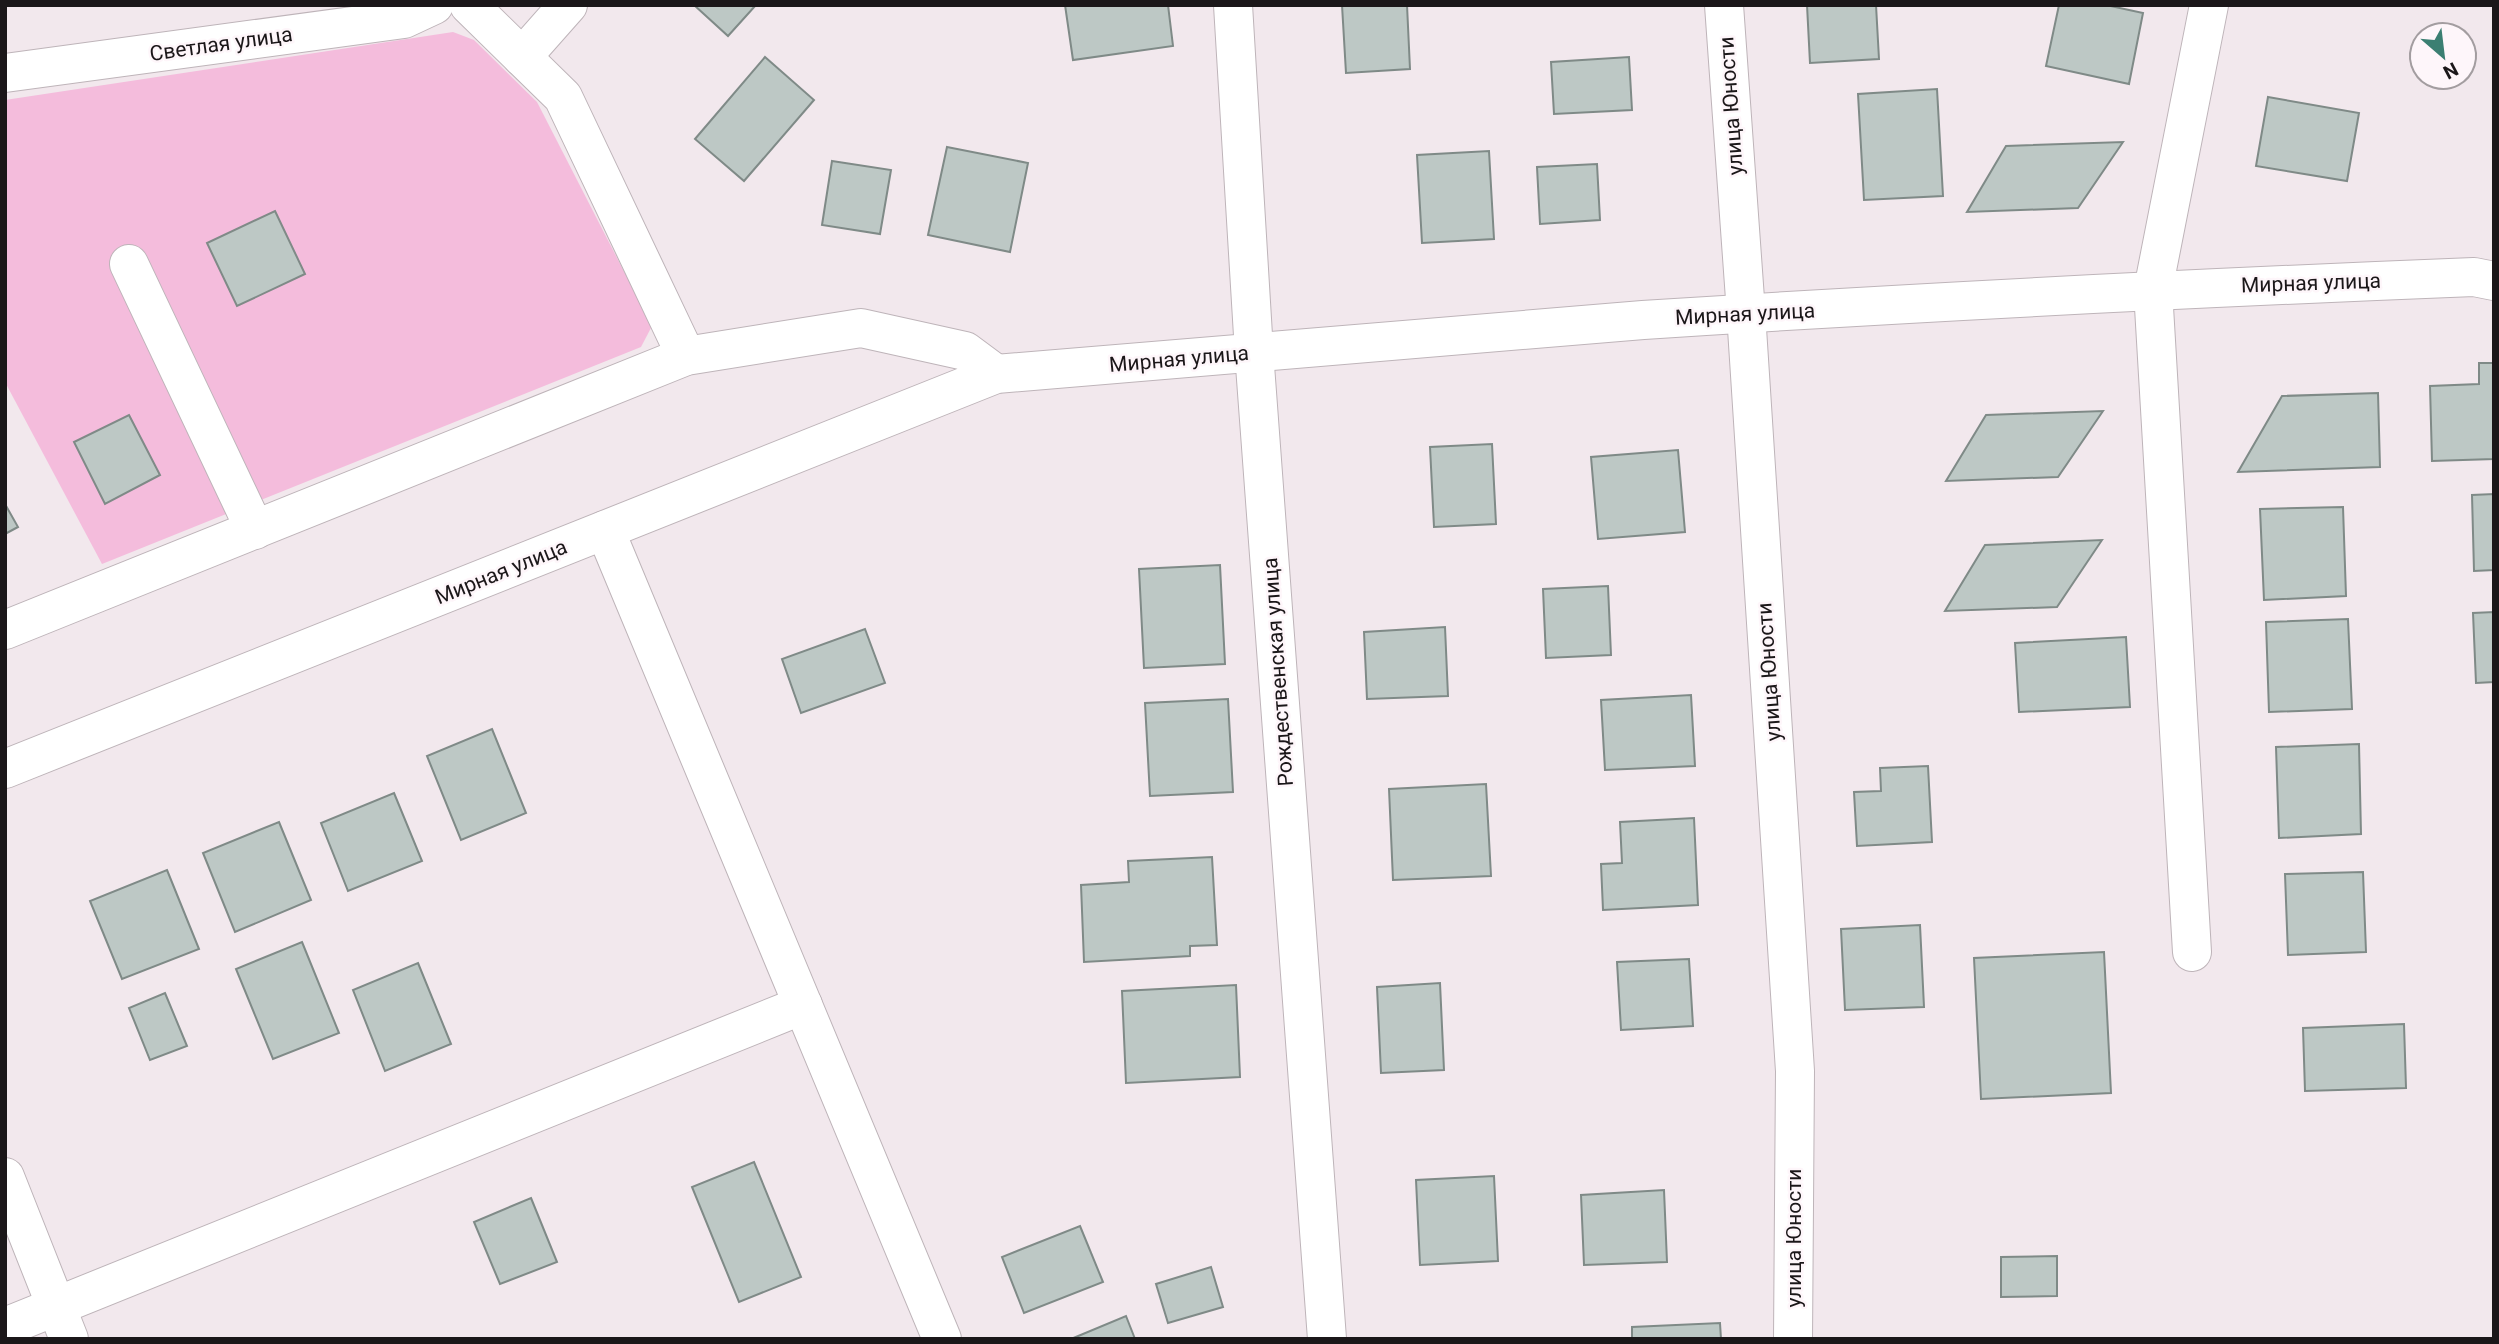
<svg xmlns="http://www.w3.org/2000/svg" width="2499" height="1344" font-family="Roboto,sans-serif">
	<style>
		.green { fill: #f4bcdc }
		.building { fill: #bdc8c5; stroke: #7f8a87; stroke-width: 2 }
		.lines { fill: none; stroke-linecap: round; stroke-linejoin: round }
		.minor-casing { stroke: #beb4b9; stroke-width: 40 }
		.minor { stroke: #fff; stroke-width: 38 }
		.labels { text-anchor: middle; stroke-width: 5; stroke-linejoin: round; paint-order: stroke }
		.street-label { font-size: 21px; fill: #1b1719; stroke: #fef6fa }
	</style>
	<rect width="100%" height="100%" fill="#f2e8ed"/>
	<!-- green -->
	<path class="green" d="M453 32 474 40 537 102 652 326 641 347 102 564 5 382V100Z"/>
	<!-- building -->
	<g class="building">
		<path d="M694 5H756L728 36Z"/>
		<path d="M1065 5H1168L1173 46 1073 60Z"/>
		<path d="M1342 5H1407L1410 69 1346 73Z"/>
		<path d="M1807 5H1876L1879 59 1810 63Z"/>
		<path d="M2059 5H2106L2143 13 2129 84 2046 66Z"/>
		<path d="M765 57 814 100 744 181 695 139Z"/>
		<path d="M1629 57 1632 110 1554 114 1551 62Z"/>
		<path d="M1937 89 1943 196 1864 200 1858 94Z"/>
		<path d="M2268 97 2359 113 2347 181 2256 166Z"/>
		<path d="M2123 142 2078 208 1967 212 2006 146Z"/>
		<path d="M947 147 1028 163 1010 252 928 235Z"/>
		<path d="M1489 151 1494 239 1422 243 1417 155Z"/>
		<path d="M832 161 891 170 880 234 822 225Z"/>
		<path d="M1597 164 1600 220 1540 224 1537 167Z"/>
		<path d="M275 211 305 274 237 306 207 243Z"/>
		<path d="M2479 363H2494V459L2432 461 2430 386 2479 384Z"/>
		<path d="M2378 393 2380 467 2238 472 2282 396Z"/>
		<path d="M2103 411 2058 477 1946 481 1986 415Z"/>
		<path d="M129 415 160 475 105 504 74 442Z"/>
		<path d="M1492 444 1496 524 1434 527 1430 447Z"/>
		<path d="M1678 450 1685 532 1598 539 1591 457Z"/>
		<path d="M2494 494V570L2474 571 2472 495Z"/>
		<path d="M5 504 18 527 5 534Z"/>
		<path d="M2343 507 2346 596 2264 600 2260 509Z"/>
		<path d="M2102 540 2057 607 1945 611 1985 545Z"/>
		<path d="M1220 565 1225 664 1144 668 1139 569Z"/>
		<path d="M1608 586 1611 655 1546 658 1543 589Z"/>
		<path d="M2494 612V682L2476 683 2473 613Z"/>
		<path d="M2348 619 2352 709 2269 712 2266 622Z"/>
		<path d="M1445 627 1448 696 1367 699 1364 632Z"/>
		<path d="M865 629 885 683 801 713 782 659Z"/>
		<path d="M2126 637 2130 707 2019 712 2015 643Z"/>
		<path d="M1691 695 1695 766 1605 770 1601 700Z"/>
		<path d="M1228 699 1233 792 1150 796 1145 703Z"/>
		<path d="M492 729 526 813 461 840 427 756Z"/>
		<path d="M2359 744 2361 834 2279 838 2276 747Z"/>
		<path d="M1928 766 1932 842 1857 846 1854 792 1881 791 1880 768Z"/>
		<path d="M1486 784 1491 876 1393 880 1389 789Z"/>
		<path d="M394 793 422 861 348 891 321 823Z"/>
		<path d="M1694 818 1698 905 1603 910 1601 864 1622 863 1620 822Z"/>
		<path d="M279 822 311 900 235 932 203 853Z"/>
		<path d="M1212 857 1217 945 1190 946V956L1084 962 1081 885 1129 882 1128 861Z"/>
		<path d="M167 870 199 949 122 979 90 901Z"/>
		<path d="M2363 872 2366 952 2288 955 2285 874Z"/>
		<path d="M1920 925 1924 1007 1845 1010 1841 929Z"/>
		<path d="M302 942 339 1033 273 1059 236 969Z"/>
		<path d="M2104 952 2111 1093 1981 1099 1974 958Z"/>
		<path d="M1689 959 1693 1026 1621 1030 1617 962Z"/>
		<path d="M418 963 451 1044 385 1071 353 990Z"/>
		<path d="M1440 983 1444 1070 1381 1073 1377 987Z"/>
		<path d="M1236 985 1240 1077 1126 1083 1122 991Z"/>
		<path d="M165 993 187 1046 150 1060 129 1008Z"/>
		<path d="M2404 1024 2406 1088 2305 1091 2303 1028Z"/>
		<path d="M754 1162 801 1277 739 1302 692 1187Z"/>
		<path d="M1494 1176 1498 1261 1420 1265 1416 1180Z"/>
		<path d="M1664 1190 1667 1262 1584 1265 1581 1195Z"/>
		<path d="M531 1198 557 1262 500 1284 474 1222Z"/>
		<path d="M1080 1226 1103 1282 1024 1313 1002 1257Z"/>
		<path d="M2057 1256V1296L2001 1297V1257Z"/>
		<path d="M1211 1267 1223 1307 1168 1323 1156 1284Z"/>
		<path d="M1126 1316 1135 1339H1071Z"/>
		<path d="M1720 1323 1721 1339H1632V1327Z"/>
	</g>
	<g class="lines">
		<!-- minor casing -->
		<g class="minor-casing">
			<g id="minor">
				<path d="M469 5 563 97 686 356"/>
				<path d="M1233 5 1254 352 1327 1339"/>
				<path d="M1724 5 1746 313 1795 1071 1793 1339"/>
				<path d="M522 57 568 5"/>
				<path d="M5 73 404 19 434 5"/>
				<path d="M129 264 255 530"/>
				<path d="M605 530 942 1339"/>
				<path d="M5 630 686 356 861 328 965 351 996 374"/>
				<path d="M5 769 996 374 1643 320C1920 302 2197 288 2474 277L2494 281"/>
				<path d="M2192 952 2153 290 2209 5"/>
				<path d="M5 1177 69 1339"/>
				<path d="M5 1327 803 1005"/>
			</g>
		</g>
		<!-- minor -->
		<use href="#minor" class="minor"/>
	</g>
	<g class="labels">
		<!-- street labels -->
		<g class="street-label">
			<text transform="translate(221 44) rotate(-8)" y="7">Светлая улица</text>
			<text transform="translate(1731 106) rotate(-94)" y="7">улица Юности</text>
			<text transform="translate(2311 283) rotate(-2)" y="7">Мирная улица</text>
			<text transform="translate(1745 314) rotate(-3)" y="7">Мирная улица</text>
			<text transform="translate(1179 359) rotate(-5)" y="7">Мирная улица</text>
			<text transform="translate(501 572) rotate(-22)" y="7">Мирная улица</text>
			<text transform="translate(1278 672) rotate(-94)" y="7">Рождественская улица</text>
			<text transform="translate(1769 672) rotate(-94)" y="7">улица Юности</text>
			<text transform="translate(1794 1238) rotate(-90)" y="7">улица Юности</text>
		</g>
	</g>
	<!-- border -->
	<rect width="2499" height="1344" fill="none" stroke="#1b1719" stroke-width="14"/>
	<!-- north arrow -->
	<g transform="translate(2443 56) rotate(152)"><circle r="33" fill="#fef6fa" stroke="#a39da0" stroke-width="2"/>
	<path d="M0-5L12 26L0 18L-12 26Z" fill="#3b7f72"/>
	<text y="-10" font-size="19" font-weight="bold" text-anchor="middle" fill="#1b1719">N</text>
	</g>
</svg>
